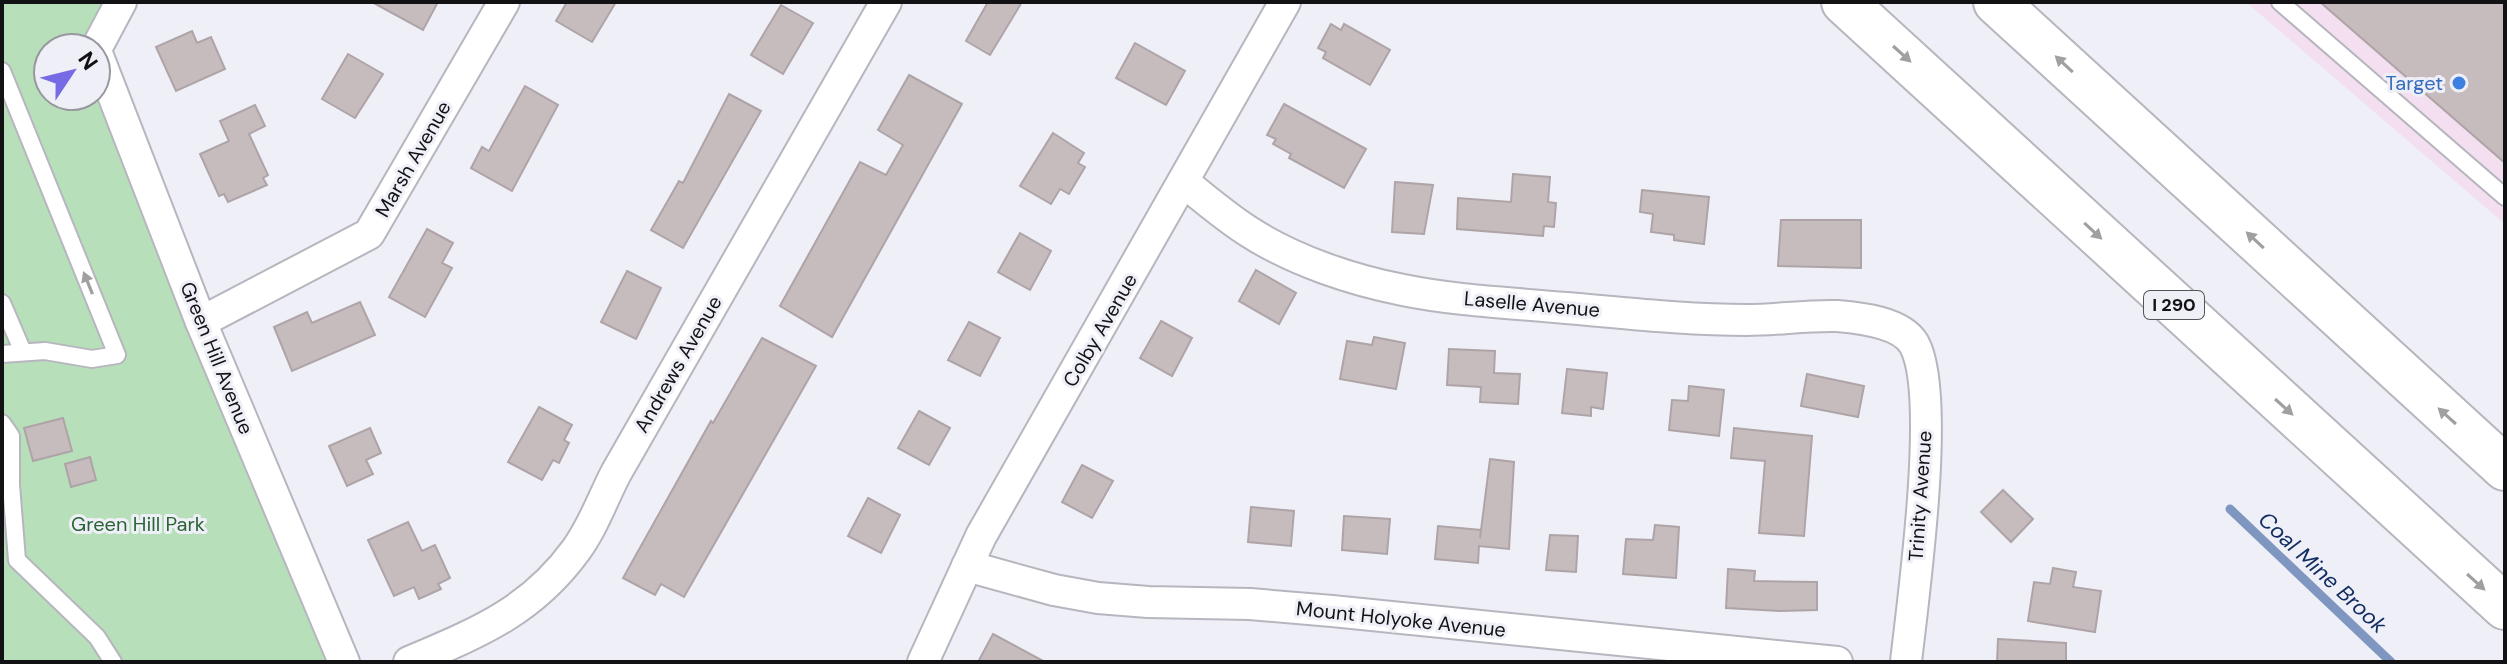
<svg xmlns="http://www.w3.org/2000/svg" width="2507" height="664" font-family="'DM Sans',sans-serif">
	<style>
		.commercial { fill: #f3dfef }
		.green { fill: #b7e0ba }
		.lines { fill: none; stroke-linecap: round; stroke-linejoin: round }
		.stream { stroke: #7e96c0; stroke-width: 9 }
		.building { fill: #c6bcbe; stroke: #aea4a7; stroke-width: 2 }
		.service-casing { stroke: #b7b6bf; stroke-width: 20 }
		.minor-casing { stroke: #b7b6bf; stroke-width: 34 }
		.motorway-casing { stroke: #b7b6bf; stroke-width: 48 }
		.service { stroke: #fff; stroke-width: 16 }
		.minor { stroke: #fff; stroke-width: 30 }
		.motorway { stroke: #fff; stroke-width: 44 }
		.oneway { fill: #a0a0a1 }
		.shop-dot { fill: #3f7fe0; stroke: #efeff8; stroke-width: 3 }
		.labels { text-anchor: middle; stroke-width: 6; stroke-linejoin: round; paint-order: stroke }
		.shield { fill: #efeff8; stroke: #545459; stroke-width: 2 }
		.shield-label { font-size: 18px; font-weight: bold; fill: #121215 }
		.shop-label { font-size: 20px; fill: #366cbe; stroke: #efeff8; text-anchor: end }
		.street-label { font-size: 20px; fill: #121215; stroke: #efeff8 }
		.park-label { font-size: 20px; fill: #2a6434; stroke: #efeff8 }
		.water-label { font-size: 22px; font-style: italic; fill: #112d61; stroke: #efeff8 }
	</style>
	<rect width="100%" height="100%" fill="#efeff8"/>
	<!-- commercial -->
	<path class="commercial" d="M2246 2H2505V224Z"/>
	<!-- green -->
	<path class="green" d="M2 2H121L96 48H48V96H96V51L344 662H2Z"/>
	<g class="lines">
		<!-- stream -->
		<path class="stream" d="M2230 509 2391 662"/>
	</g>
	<!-- building -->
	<g class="building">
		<path d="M372 2H438L423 30Z"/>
		<path d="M567 2H616L592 42 556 21Z"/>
		<path d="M988 2H1022L990 55 966 41Z"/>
		<path d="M2320 2H2505V163Z"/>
		<path d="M781 5 813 23 783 74 751 55Z"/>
		<path d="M1331 24 1341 30 1344 24 1390 50 1370 85 1323 58 1326 52 1318 48Z"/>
		<path d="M192 31 197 43 211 37 225 69 176 91 156 47Z"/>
		<path d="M1135 43 1185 71 1166 105 1116 78Z"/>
		<path d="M348 54 383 74 355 118 322 99Z"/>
		<path d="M909 75 962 104 832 337 780 306 860 162 886 175 903 145 878 130Z"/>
		<path d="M525 86 558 105 512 191 471 168 482 147 489 151Z"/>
		<path d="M729 94 761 111 683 248 651 230 679 181 683 183Z"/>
		<path d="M1284 104 1366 149 1344 188 1289 158 1291 154 1273 144 1276 139 1267 135Z"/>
		<path d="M255 105 265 126 249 134 268 175 263 178 267 185 228 202 224 194 219 196 200 154 229 141 220 121Z"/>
		<path d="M1053 133 1084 153 1078 163 1085 167 1069 194 1060 189 1051 204 1020 186Z"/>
		<path d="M1513 174 1550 177 1548 202 1556 203 1554 227 1544 226 1543 236 1457 229 1458 198 1511 202Z"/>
		<path d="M1395 182 1433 185 1424 234 1392 232Z"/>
		<path d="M1642 190 1709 197 1704 244 1674 240V235L1651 232 1653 214 1640 212Z"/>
		<path d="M1781 220H1861V268L1778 266Z"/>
		<path d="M427 229 453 243 442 263 452 268 425 317 389 297Z"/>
		<path d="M1020 233 1051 251 1030 290 998 272Z"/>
		<path d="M1256 270 1296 293 1279 324 1239 301Z"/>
		<path d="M627 271 661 288 636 339 601 322Z"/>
		<path d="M360 302 375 335 292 371 274 327 307 312 312 323Z"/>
		<path d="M1161 321 1192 338 1172 376 1140 358Z"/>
		<path d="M969 322 1000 338 980 376 948 360Z"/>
		<path d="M1374 337 1405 343 1396 389 1340 379 1347 341 1372 345Z"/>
		<path d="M762 338 816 366 684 597 661 584 655 595 623 578 711 421 713 423Z"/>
		<path d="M1449 349 1495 351 1494 373 1520 374 1518 404 1480 402 1481 387 1447 385Z"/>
		<path d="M1567 369 1607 373 1603 409 1591 407V416L1562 413Z"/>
		<path d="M1807 374 1864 386 1858 417 1801 406Z"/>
		<path d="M1689 386 1724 390 1719 436 1669 430 1672 400 1688 401Z"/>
		<path d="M539 407 572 425 564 440 569 443 559 463 553 460 542 480 508 462Z"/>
		<path d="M919 411 950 428 929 465 898 448Z"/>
		<path d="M63 418 72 451 33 461 24 428Z"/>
		<path d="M370 428 381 453 366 460 373 474 347 486 329 446Z"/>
		<path d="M1734 428 1812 436 1804 536 1759 533 1765 461 1731 458Z"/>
		<path d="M90 457 96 480 71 487 65 464Z"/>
		<path d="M1490 459 1514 462 1509 549 1479 546 1478 563 1435 559 1438 526 1481 530 1480 538Z"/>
		<path d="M1082 465 1113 481 1092 518 1062 502Z"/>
		<path d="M2003 490 2033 519 2011 542 1981 512Z"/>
		<path d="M868 498 900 515 881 553 848 536Z"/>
		<path d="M1251 507 1294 511 1291 546 1248 542Z"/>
		<path d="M1344 516 1390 519 1387 554 1342 550Z"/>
		<path d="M408 522 422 551 435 545 450 578 438 584 441 589 419 599 414 587 394 596 368 540Z"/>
		<path d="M1655 525 1679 527 1676 578 1623 574 1626 539 1653 540Z"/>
		<path d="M1550 535 1578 536 1576 572 1546 570Z"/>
		<path d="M2053 568 2076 572 2073 587 2101 591 2095 632 2028 621 2034 582 2050 584Z"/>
		<path d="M1728 569 1755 571 1754 581 1817 582V610L1780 611 1726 608Z"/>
		<path d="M993 634 1045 662H978Z"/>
		<path d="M1998 639 2066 643V662H1997Z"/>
	</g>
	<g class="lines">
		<!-- service casing -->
		<g class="service-casing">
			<g id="service">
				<path d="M2280 2 2505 197"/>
				<path d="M2 71 117 355 92 359 45 351 2 354"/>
				<path d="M2 303 23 352"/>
				<path d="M2 423 11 436V485L17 560 97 637 113 662"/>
			</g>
		</g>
		<!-- minor casing -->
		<g class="minor-casing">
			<g id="minor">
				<path d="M96 49 121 2"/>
				<path d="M96 51 201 322 344 662"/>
				<path d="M1184 182C1206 200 1227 218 1251 233 1295 261 1352 280 1403 290 1457 301 1512 303 1566 308 1625 313 1686 320 1747 320 1777 320 1807 315 1837 316 1861 318 1901 322 1914 344 1942 394 1913 598 1906 662"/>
				<path d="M201 322 369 234 504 2"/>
				<path d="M967 566 1054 590 1098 598 1148 602 1250 604 1332 611 1837 662"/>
				<path d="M409 662C477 633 531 612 576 550 593 527 603 498 616 473L886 2"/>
				<path d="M923 662 981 536 1285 2"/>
			</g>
		</g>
		<!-- motorway casing -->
		<g class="motorway-casing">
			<g id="motorway">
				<path d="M1844 2 2505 607"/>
				<path d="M1996 2 2505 468"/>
			</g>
		</g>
		<!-- service -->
		<use href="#service" class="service"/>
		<!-- minor -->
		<use href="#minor" class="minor"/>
		<!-- motorway -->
		<use href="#motorway" class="motorway"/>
	</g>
	<!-- one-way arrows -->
	<defs><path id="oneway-solid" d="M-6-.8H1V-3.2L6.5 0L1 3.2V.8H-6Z" transform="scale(2)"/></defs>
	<g class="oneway">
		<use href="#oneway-solid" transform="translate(1902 54) rotate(42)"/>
		<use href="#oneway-solid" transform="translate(2064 64) rotate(-137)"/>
		<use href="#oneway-solid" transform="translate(2093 231) rotate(43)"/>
		<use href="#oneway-solid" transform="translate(2255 240) rotate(-137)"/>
		<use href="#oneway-solid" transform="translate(88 283) rotate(-112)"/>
		<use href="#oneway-solid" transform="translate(2284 407) rotate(42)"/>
		<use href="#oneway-solid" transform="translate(2447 416) rotate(-138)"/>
		<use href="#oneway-solid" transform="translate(2476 582) rotate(42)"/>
	</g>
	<!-- markers -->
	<circle class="shop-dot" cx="2459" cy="83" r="8"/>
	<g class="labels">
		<!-- shield labels -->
		<rect class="shield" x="2144" y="291" width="60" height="28" rx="6"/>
		<g class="shield-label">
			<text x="2174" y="311">I 290</text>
		</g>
		<!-- shop labels -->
		<g class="shop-label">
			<text x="2443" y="90">Target</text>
		</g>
		<!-- street labels -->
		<g class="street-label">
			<text transform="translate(413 159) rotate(-60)" y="7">Marsh Avenue</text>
			<text transform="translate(1532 304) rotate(5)" y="7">Laselle Avenue</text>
			<text transform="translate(1100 330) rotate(-60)" y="7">Colby Avenue</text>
			<text transform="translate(217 358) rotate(68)" y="7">Green Hill Avenue</text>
			<text transform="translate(678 364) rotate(-60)" y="7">Andrews Avenue</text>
			<text transform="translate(1920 496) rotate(-86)" y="7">Trinity Avenue</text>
			<text transform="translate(1401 619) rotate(6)" y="7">Mount Holyoke Avenue</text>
		</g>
		<!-- park labels -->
		<g class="park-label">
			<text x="138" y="531">Green Hill Park</text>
		</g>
		<!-- water labels -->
		<g class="water-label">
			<text transform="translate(2323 572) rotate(43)" y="8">Coal Mine Brook</text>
		</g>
	</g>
	<!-- border -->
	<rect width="2507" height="664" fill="none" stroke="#121215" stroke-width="8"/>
	<!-- north arrow -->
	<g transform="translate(72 72) rotate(55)"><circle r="38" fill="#efeff8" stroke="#97979d" stroke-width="2"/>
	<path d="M0-6L14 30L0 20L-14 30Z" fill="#776ae5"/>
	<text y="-12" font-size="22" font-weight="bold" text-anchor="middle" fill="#121215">N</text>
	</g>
</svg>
